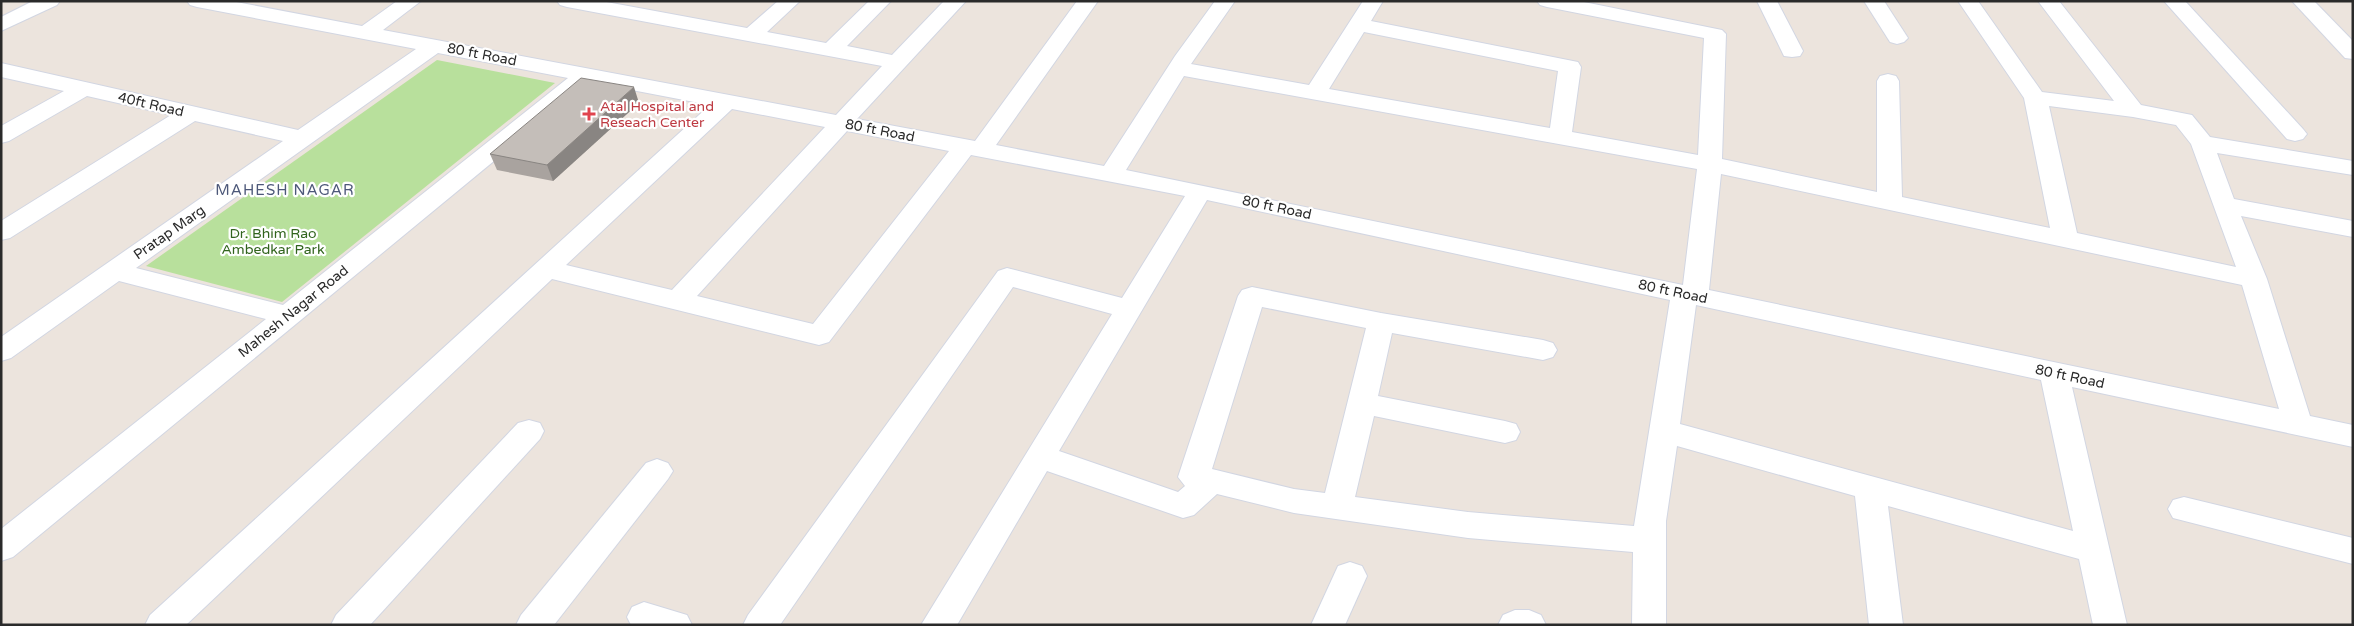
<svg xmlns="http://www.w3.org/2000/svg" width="2354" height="626" font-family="'Varela Round',sans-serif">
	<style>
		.green { fill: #b8e09c }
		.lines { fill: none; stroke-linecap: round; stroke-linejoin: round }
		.minor-casing { stroke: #d2d6e2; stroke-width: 2 }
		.minor { fill: #fff; fill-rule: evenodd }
		.wall { fill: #a9a39f }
		.shaded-wall { fill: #898582 }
		.building { fill: #c4beb9; stroke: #898582 }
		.health-dot { fill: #e0444e; stroke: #fff; stroke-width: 2 }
		.labels { text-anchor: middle; stroke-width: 4.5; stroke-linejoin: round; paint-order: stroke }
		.street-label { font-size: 14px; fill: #2a2a2a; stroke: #fff }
		.health-label { font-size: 14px; fill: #be3a42; stroke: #fff; text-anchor: start }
		.park-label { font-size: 14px; fill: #31641d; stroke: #fff }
		.neighbourhood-label { font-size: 15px; letter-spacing: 1px; fill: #4d5879; stroke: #fff }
	</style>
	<rect width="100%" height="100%" fill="#ece4dd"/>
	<!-- green -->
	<path class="green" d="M437 60 555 83 282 302 146 266Z"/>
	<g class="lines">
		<!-- minor casing -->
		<g class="minor-casing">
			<g id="minor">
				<path d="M33 1H60L57 5 1 31V17Z"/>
				<path d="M187 1H231L362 26 397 1H421L383 30 836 115 882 66 567 7 560 5 557 1H601L747 28 778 1H800L767 32 826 43 869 1H891L847 46 892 55 944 1H966L857 119 975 141 1077 1H1098L996 145 1104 166 1175 56 1215 1H1235L1191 64 1309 85 1363 1H1383L1371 21 1578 62 1581 67 1572 132 1698 155 1704 38 1547 7 1540 5 1537 1H1579L1722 30 1726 34 1722 159 1877 192V81L1880 76 1888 74 1896 76 1899 81 1902 197 2050 228 2024 98 1958 1H1978L2042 92 2114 101 2038 1H2059L2141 105 2192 115 2210 137 2353 161V175L2217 153 2234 199 2353 221V237L2241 216 2267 279 2310 416 2353 425V447L2072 387 2127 625H2093L2079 559 1888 506 1903 625H1869L1855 496 1677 446 1666 521V625H1632L1633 552 1468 538 1294 513 1217 494 1194 515 1183 518 1047 471 957 625H921L1112 314 1013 287 780 625H743L748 615 998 271 1007 268 1122 298 1185 196 971 155 829 342 819 345 552 279 186 625H145L150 615 710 105 590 82 13 557 1 561V529L266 319 119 281 11 358 1 361V337L283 141 195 121 10 238 1 240V221L171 115 87 96 9 141 1 143V126L64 91 1 77V63L298 130 416 49 197 7 190 5ZM1364 32 1558 71 1550 128 1329 89ZM438 53 568 78 283 305 136 268ZM1184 76 1697 169 1683 285 1126 170ZM2049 106 2133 117 2176 125 2191 144 2236 267 2077 233ZM732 109 825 127 672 290 566 265ZM847 131 949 151 813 324 697 296ZM1721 174 2242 285 2279 409 1709 290ZM1207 200 1670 300 1634 526 1468 512 1355 497 1374 416 1505 443 1516 440 1520 432 1516 424 1505 421 1378 396 1392 333 1543 360 1553 357 1557 350 1553 343 1543 340 1381 313 1252 287 1242 290 1238 296 1178 477 1185 486 1178 492 1059 451ZM1696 305 2041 380 2073 531 1680 424ZM1262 307 1366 328 1325 493 1294 489 1212 469Z"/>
				<path d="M1757 1H1777L1803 51 1800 56 1792 57 1784 56Z"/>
				<path d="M1864 1H1884L1908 38 1904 42 1897 44 1890 42Z"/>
				<path d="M2164 1H2185L2303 129 2307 134 2303 139 2295 141 2287 139Z"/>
				<path d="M2292 1H2314L2353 41V59L2345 58Z"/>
				<path d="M529 420 540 423 544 431 540 439 370 625H331L336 615 518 423Z"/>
				<path d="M657 459 668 463 673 471 668 479 554 625H516L521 615 646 463Z"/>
				<path d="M2184 497 2353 538V564L2173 518 2168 509 2173 500Z"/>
				<path d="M1350 562 1362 566 1367 576 1345 625H1311L1338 566Z"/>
				<path d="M644 602 687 615 692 625H631L627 617 632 607Z"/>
				<path d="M1515 610H1529L1541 615 1546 625H1498L1503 615Z"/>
			</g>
		</g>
		<!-- minor -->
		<use href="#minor" class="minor"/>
	</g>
	<!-- wall -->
	<path class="wall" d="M639 103 553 181 497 170 490 154Z"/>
	<!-- shaded-wall -->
	<path class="shaded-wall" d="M634 87 639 103 553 181 547 165Z"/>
	<!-- building -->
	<path class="building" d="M581 78 634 87 547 165 490 154Z"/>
	<!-- markers -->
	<path class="health-dot" d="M586.5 106.5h5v5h5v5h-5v5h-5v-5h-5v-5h5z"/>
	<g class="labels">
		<!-- street labels -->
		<g class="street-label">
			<text transform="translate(482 54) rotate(11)" y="5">80 ft Road</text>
			<text transform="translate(151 104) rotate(13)" y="5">40ft Road</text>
			<text transform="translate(880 130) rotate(11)" y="5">80 ft Road</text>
			<text transform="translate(1277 207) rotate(12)" y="5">80 ft Road</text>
			<text transform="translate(169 232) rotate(-35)" y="5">Pratap Marg</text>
			<text transform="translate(1673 291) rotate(12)" y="5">80 ft Road</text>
			<text transform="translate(293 311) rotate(-39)" y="5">Mahesh Nagar Road</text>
			<text transform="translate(2070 376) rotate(12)" y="5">80 ft Road</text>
		</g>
		<!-- health labels -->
		<g class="health-label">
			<text x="600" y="111">Atal Hospital and<tspan x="600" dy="16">Reseach Center</tspan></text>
		</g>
		<!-- park labels -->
		<g class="park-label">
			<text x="273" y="238">Dr. Bhim Rao<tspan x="273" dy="16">Ambedkar Park</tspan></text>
		</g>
		<!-- neighbourhood labels -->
		<g class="neighbourhood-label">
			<text x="285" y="195">MAHESH NAGAR</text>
		</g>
	</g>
	<!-- border -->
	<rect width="2354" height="626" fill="none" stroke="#2a2a2a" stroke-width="5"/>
</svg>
